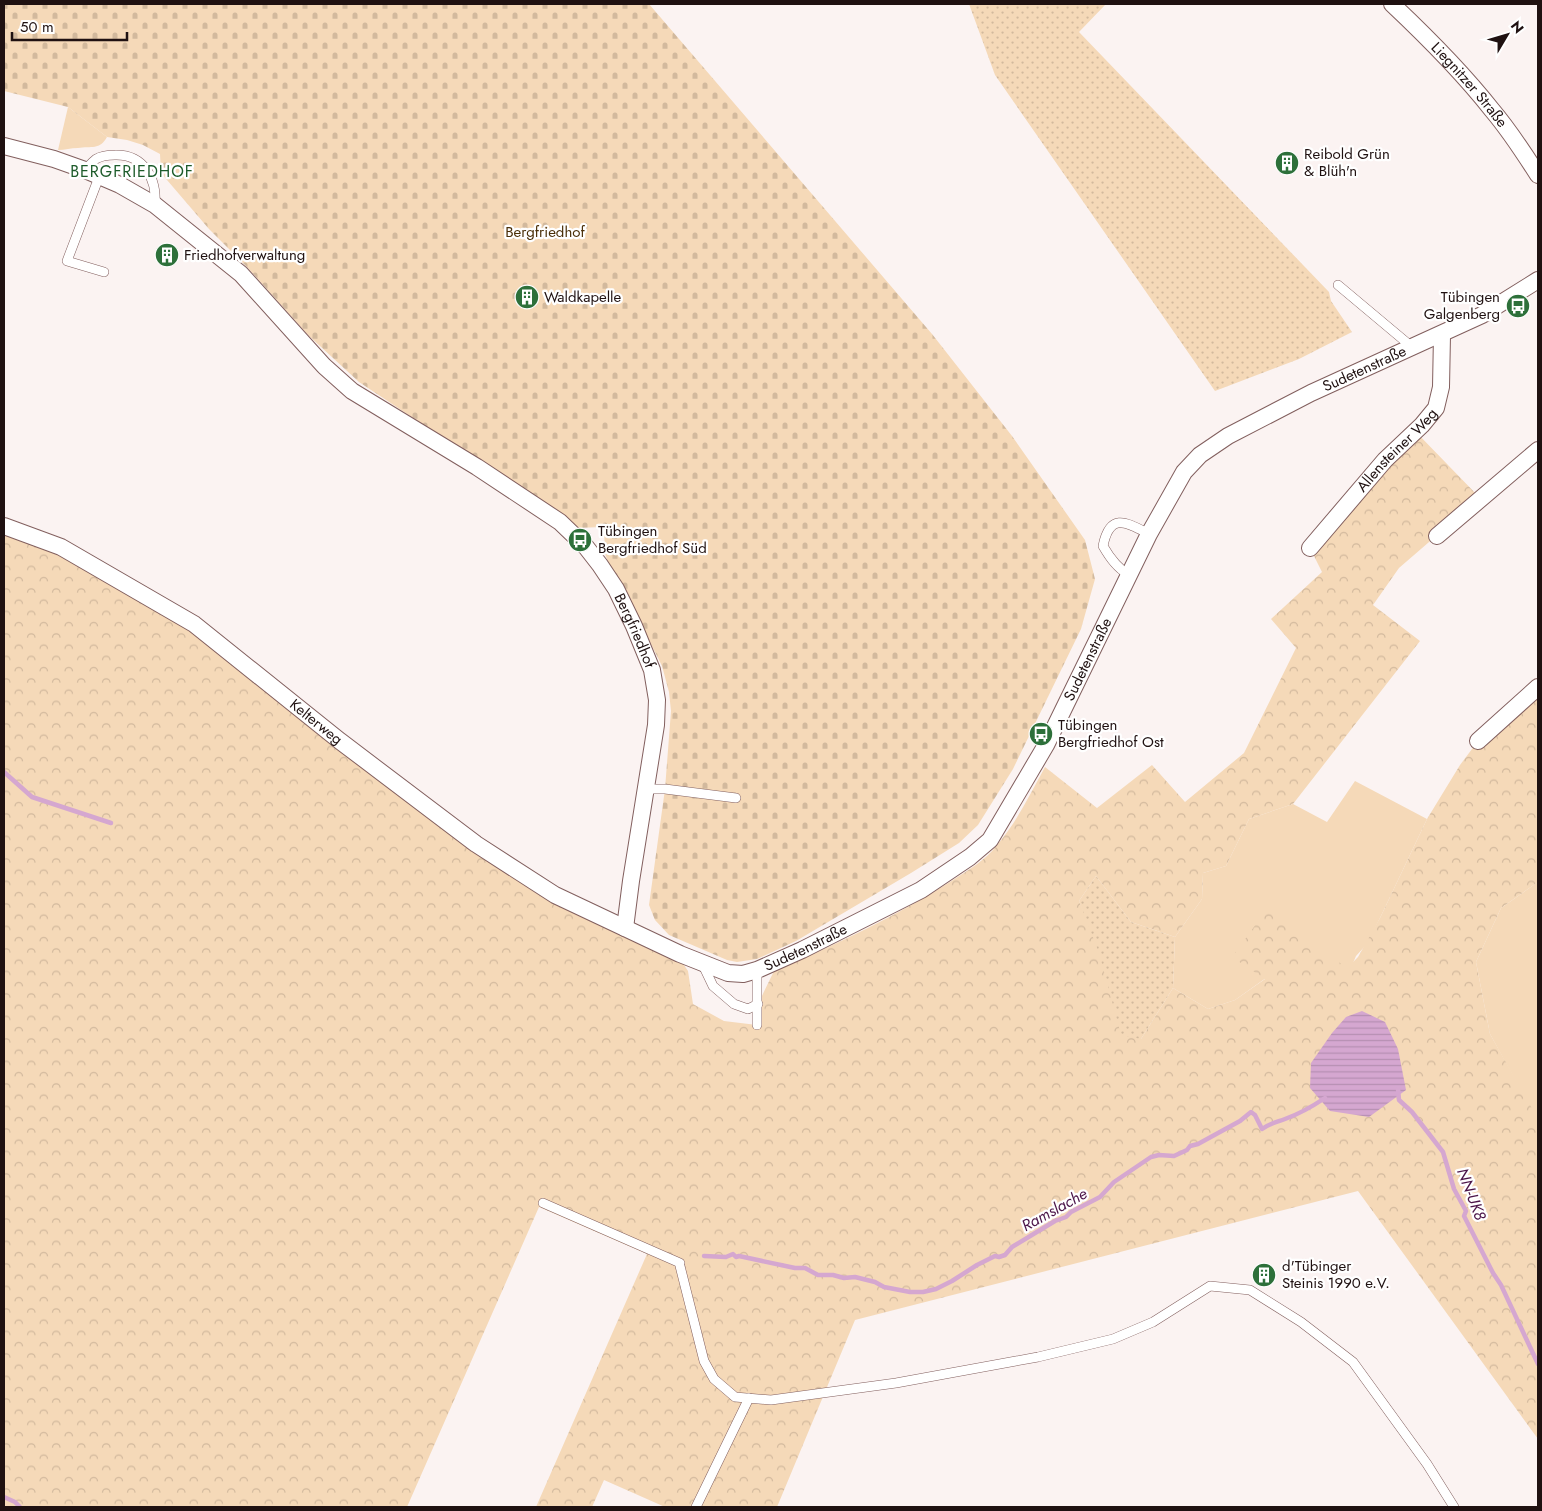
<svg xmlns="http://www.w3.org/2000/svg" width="1542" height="1511" font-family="Jost,sans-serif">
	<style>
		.green { fill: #f5d9b8 }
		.forest { fill: url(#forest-crowns) }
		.cemetery { fill: url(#cemetery-stones) }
		.garden { fill: url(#garden-dots) }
		.water { fill: url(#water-rules) }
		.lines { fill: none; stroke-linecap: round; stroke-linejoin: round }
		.stream { stroke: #d5a7d0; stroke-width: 4.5 }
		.lane-casing { stroke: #825f5e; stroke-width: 10 }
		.street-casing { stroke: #825f5e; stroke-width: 18 }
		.lane { stroke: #fff; stroke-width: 9 }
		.street { stroke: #fff; stroke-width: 16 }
		.labels { text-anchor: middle; stroke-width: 4.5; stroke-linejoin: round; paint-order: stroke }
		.street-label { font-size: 15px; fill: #1f1111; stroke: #fff }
		.poi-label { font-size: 15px; fill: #1f1111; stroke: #fff; text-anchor: start }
		.park-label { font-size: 15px; fill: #4a2f08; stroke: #fff }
		.neighbourhood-label { font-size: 16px; letter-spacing: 1px; fill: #1d5b2a; stroke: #fff }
		.water-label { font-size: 16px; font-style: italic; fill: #4b1448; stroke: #fff }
	</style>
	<defs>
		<pattern id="forest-crowns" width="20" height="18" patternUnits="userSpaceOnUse" patternTransform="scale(1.25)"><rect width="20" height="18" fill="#f5d9b8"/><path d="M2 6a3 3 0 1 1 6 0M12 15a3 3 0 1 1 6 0" fill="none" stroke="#d2b99d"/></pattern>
		<pattern id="cemetery-stones" width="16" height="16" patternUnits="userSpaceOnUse" patternTransform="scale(1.25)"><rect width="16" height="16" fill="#f5d9b8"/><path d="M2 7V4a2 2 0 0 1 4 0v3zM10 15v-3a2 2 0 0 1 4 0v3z" fill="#d2b99d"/></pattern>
		<pattern id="garden-dots" width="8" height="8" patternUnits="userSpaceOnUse" patternTransform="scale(1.25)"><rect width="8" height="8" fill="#f5d9b8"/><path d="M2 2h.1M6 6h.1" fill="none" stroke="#d2b99d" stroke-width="1.8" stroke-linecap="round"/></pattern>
		<pattern id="water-rules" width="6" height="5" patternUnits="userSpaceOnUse" patternTransform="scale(1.25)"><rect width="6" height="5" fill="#d5a7d0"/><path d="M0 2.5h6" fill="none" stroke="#b68fb2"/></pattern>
	</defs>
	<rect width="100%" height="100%" fill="#fbf3f2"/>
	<!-- green -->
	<g class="green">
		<path d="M68 107 107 137C100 150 91 146 78 148 71 148 65 150 58 150Z"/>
		<path d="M1355 781 1427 819 1380 918 1367 944 1356 956 1350 970 1266 978 1235 1000 1208 1009 1173 988 1175 937 1202 899 1203 873 1226 866 1249 819 1293 804 1327 822Z"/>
		<path d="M1538 882V1119L1537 1120 1490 1034 1476 962 1501 908Z"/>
	</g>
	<!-- forest -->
	<path class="forest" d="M1415 431 1480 498 1399 568 1373 605 1420 641 1293 804 1249 819 1226 866 1203 873 1202 899 1175 937 1131 922 1096 876 1079 901 1141 1039 1173 988 1208 1009 1235 1000 1265 979 1232 957 1267 909 1347 968 1358 957 1380 918 1427 819 1460 765 1478 741 1538 687V882L1501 908 1476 962 1490 1034 1538 1119V1439L1358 1191 855 1320 777 1507H665L604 1480 592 1507H536L647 1254 539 1207 407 1507H4V533L58 554 192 630 475 850 680 959 688 971 693 1004 724 1021 757 1025 758 1004 774 971C835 945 897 916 953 880 968 870 986 860 997 845 1017 822 1030 794 1045 767L1097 808 1152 765 1185 802 1244 753 1296 648 1271 619 1322 572 1310 548Z"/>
	<!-- cemetery -->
	<path class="cemetery" d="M4 4H649L932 334 1012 436 1085 540 1095 579 1081 629 1013 769 978 825 959 843 911 873 796 941 757 959 737 962 727 960 669 935 655 920 649 905 665 789 671 711 669 692 662 666 641 624 617 584 605 554 604 527 574 528 481 463 359 382 308 335 248 268 209 229 161 173 160 154 143 145 127 140 107 137 68 107 4 91Z"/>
	<!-- garden -->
	<g class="garden">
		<path d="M969 4H1106L1079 32 1329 292 1331 301 1352 332 1299 359 1215 391 995 75Z"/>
		<path d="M1096 876 1131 922 1175 937 1173 988 1141 1039 1121 1035 1099 953 1079 901Z"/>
	</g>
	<!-- water -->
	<path class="water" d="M1362 1011 1385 1022 1398 1049 1406 1090 1369 1117 1330 1111 1310 1088 1311 1063 1332 1033 1346 1017Z"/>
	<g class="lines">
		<!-- stream -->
		<g class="stream">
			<path d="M4 772 32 797 111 823"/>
			<path d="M1398 1089 1399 1100 1412 1112 1443 1152 1454 1189 1466 1211 1464 1216 1493 1273 1501 1285 1538 1364"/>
			<path d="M704 1256 726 1257 733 1254 736 1257 739 1256 795 1268H805L818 1275H833L844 1278 855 1277 875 1282 884 1287 910 1292H923L936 1289 952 1281 977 1265 995 1256 999 1257 1005 1255 1012 1247 1055 1221 1066 1217 1071 1212 1100 1197 1114 1182 1151 1157 1159 1155 1174 1156 1187 1150 1190 1146 1198 1144 1240 1121 1251 1112 1255 1115 1262 1129C1270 1123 1277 1122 1285 1119 1299 1114 1313 1106 1325 1098"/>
			<path d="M4 1497 15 1502 20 1507"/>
		</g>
		<!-- lane casing -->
		<g class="lane-casing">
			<g id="lane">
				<path d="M85 170C88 167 92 162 96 159 101 156 108 155 115 155 144 154 157 179 155 205"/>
				<path d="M99 177 67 261 104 272"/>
				<path d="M1338 285 1412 347"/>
				<path d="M1129 575C1117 568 1110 558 1103 546 1110 512 1126 522 1149 534"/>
				<path d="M647 789H665L736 798"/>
				<path d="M702 963 713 986 734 1004 748 1009 758 1004"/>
				<path d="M757 1025V970"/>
				<path d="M543 1203 680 1263"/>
				<path d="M680 1266 704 1361 714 1379 735 1397 771 1400 896 1383 1038 1357 1113 1339 1153 1322 1210 1286 1250 1290 1301 1322 1353 1362 1427 1464 1454 1507"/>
				<path d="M696 1507 749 1398"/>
			</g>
		</g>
		<!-- street casing -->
		<g class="street-casing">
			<g id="street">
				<path id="s1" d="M1392 4C1427 37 1462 72 1492 110 1509 130 1524 153 1538 175"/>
				<path id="s2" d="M4 146 54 159 85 170 120 185 155 205 241 274 324 366 352 391 477 467 560 522 586 547 600 565 616 589 634 626 652 670 657 700 656 725 631 881 625 928"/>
				<path id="s3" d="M4 526 61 547 194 624 340 741 476 844 555 895 680 954 728 973 743 974 757 970 802 950 921 890 970 857 990 840 1046 745 1149 534 1184 472 1200 455 1228 436 1311 393 1482 315 1538 280"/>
				<path d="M1437 536 1538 450"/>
				<path id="s4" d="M1310 548 1385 460 1422 425 1436 408 1441 387 1442 335"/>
				<path d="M1478 741 1538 687"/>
			</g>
		</g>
		<!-- lane -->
		<use href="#lane" class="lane"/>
		<!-- street -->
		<use href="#street" class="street"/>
	</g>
	<!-- icons -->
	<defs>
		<g id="building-disc" transform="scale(1.25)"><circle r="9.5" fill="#2d703a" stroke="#fff"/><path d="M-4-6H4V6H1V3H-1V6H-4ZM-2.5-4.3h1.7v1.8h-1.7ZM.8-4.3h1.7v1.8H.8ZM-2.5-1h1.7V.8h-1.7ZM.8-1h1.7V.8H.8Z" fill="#fff"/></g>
		<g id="bus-disc" transform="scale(1.25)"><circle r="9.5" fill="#2d703a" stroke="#fff"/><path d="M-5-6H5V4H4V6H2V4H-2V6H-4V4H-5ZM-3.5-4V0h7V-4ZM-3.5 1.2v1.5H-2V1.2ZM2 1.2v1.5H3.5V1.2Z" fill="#fff"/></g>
	</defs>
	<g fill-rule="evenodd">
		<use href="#building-disc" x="1287" y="163"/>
		<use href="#building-disc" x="167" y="255"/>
		<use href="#building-disc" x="527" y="297"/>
		<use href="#bus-disc" x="1518" y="306"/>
		<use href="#bus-disc" x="580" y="540"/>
		<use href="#bus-disc" x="1041" y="734"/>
		<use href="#building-disc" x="1264" y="1275"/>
	</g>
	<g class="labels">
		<!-- street labels -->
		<g class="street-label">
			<text dy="5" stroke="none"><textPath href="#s1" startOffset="112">Liegnitzer Straße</textPath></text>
			<text dy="5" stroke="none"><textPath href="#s3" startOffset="1779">Sudetenstraße</textPath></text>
			<text dy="5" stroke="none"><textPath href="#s4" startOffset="131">Allensteiner Weg</textPath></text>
			<text dy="5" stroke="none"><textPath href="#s2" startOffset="814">Bergfriedhof</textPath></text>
			<text dy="5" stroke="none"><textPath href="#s3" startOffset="1359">Sudetenstraße</textPath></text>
			<text dy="5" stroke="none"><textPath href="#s3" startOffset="371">Kelterweg</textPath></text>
			<text dy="5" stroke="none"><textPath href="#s3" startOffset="939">Sudetenstraße</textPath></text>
		</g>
		<!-- poi labels -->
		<g class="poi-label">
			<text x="1304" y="159">Reibold Grün<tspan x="1304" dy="17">&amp; Blüh'n</tspan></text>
			<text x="184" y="260">Friedhofverwaltung</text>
			<text x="544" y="302">Waldkapelle</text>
			<text x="1500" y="302" text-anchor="end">Tübingen<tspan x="1500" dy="17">Galgenberg</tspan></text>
			<text x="598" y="536">Tübingen<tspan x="598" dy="17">Bergfriedhof Süd</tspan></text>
			<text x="1058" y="730">Tübingen<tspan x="1058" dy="17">Bergfriedhof Ost</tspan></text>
			<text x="1282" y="1271">d'Tübinger<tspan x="1282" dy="17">Steinis 1990 e.V.</tspan></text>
		</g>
		<!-- park labels -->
		<g class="park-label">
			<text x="545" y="237">Bergfriedhof</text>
		</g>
		<!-- neighbourhood labels -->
		<g class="neighbourhood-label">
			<text x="132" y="177">BERGFRIEDHOF</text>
		</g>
		<!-- water labels -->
		<g class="water-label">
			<text transform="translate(1472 1194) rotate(69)" y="6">NN-UK8</text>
			<text transform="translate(1054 1209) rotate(-29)" y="6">Ramslache</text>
		</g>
	</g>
	<!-- border -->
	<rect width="1542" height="1511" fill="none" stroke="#1f1111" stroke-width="10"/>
	<!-- north arrow -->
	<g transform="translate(1507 35) rotate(52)" stroke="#ffffff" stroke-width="4" paint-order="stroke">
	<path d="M0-4L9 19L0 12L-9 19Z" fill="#1f1111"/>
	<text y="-8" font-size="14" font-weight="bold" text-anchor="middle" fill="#1f1111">N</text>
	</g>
	<!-- scale -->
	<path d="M12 32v8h115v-8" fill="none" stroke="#1f1111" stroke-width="2.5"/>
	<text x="20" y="32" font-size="15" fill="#1f1111" stroke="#ffffff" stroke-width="4" paint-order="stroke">50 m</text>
</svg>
